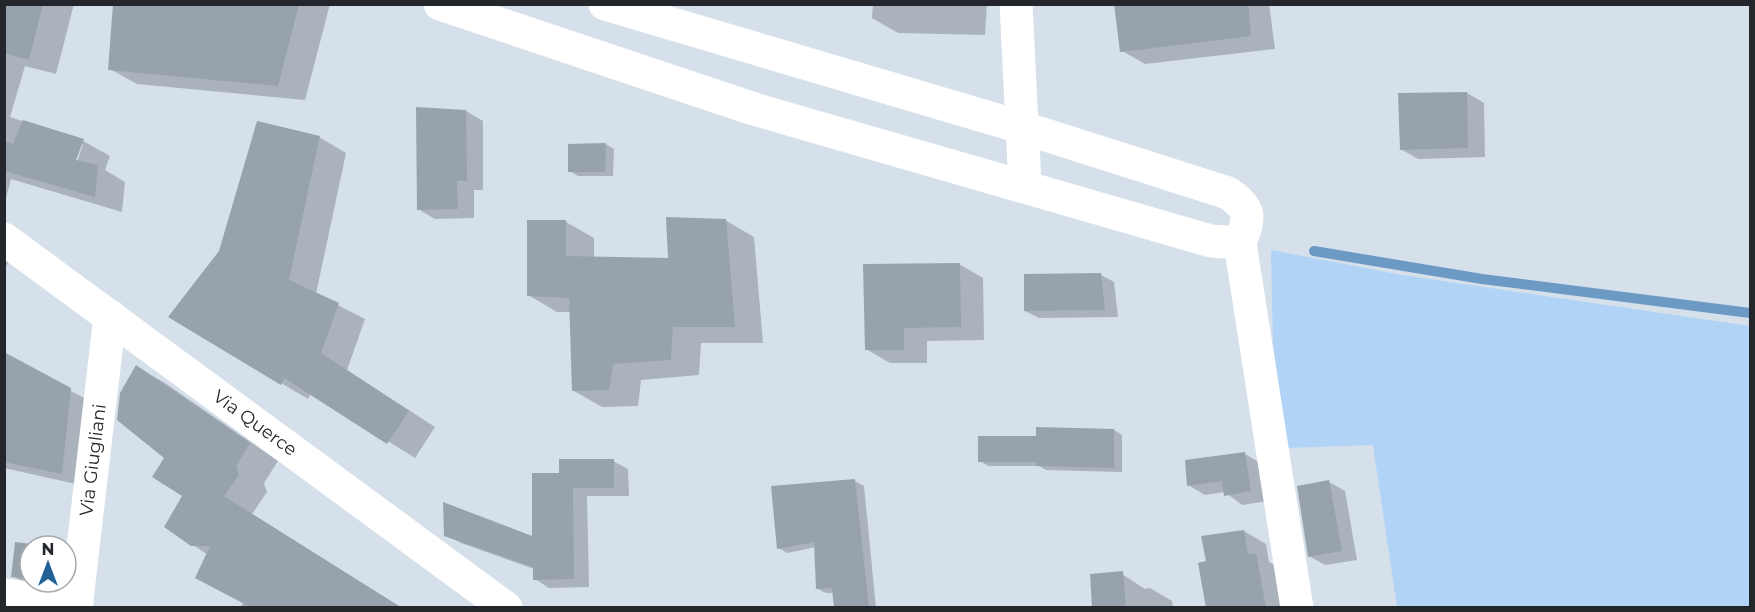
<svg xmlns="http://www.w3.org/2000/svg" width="1755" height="612" font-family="Montserrat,sans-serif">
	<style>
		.green { fill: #b1d3f6 }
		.shadow { fill: #0003; fill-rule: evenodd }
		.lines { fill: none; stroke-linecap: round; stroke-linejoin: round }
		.stream { stroke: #6c9ac5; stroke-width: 10 }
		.building { fill: #98a2ad }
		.minor { stroke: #fff; stroke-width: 33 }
		.labels { text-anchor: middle; stroke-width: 4.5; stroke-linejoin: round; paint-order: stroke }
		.street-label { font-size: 18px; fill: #23272b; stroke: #fff }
	</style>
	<rect width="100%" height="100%" fill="#d5e0ea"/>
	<!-- green -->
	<path class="green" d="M1271 250 1402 275 1750 326V607H1397L1373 445 1287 448 1273 345Z"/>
	<!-- shadow -->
	<g class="shadow">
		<path d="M4 4H74L56 74 25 66 10 117 83 141 110 156 105 170 125 182 122 212 11 179 4 206ZM80 144H83L75 168 72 167Z"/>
		<path d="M108 4H330L305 100 137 84 110 69 115 6Z"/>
		<path d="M873 4H987L985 35 898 33 872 18Z"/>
		<path d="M1116 4H1269L1275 49 1145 64 1122 51Z"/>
		<path d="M1467 93 1484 103 1485 157 1418 159 1401 149Z"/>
		<path d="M466 111 483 121V190H474V218L435 219 418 209Z"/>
		<path d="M319 137 346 153 316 294 365 319 347 370 435 427 415 458 311 393 308 399 170 317Z"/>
		<path d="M606 144 614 149 613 176H578L569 171Z"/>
		<path d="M725 220 754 237 763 343H701L699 375 641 380 638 406 602 407 574 391 571 312H557L528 295 566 222 594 238V258L669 259Z"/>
		<path d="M4 260 8 262 4 273Z"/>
		<path d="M959 264 983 278 984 340 927 341V363H890L866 349Z"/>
		<path d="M1101 275 1114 282 1118 317 1039 318 1025 311Z"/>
		<path d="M4 354 93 403 85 486 4 468Z"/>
		<path d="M137 367 165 383 278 461 264 483 267 492 252 514 402 608H240L243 603 208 555 184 539V496L166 458Z"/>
		<path d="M1114 430 1122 435V472L1046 470 1039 466H988L980 461 1038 437Z"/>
		<path d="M1245 454 1262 464 1268 501 1242 505 1225 492 1205 495 1188 485Z"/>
		<path d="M613 461 628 469 629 496H587L589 587 549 588 535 579 534 569 461 543 446 535 534 538 561 474Z"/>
		<path d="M855 481 864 486 876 608H835L834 593H826L818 589 816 547 787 553 779 548Z"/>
		<path d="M1329 482 1345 491 1357 560 1325 565 1309 556Z"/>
		<path d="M1244 531 1266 544 1269 562 1278 567 1285 608H1208V562Z"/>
		<path d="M16 544 36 546H30V582H65L64 590 30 586 13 576Z"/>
		<path d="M1122 574 1145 589 1150 588 1172 601 1173 608H1094Z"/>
	</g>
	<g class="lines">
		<!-- stream -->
		<path class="stream" d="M1314 251 1482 279 1750 313"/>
	</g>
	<!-- building -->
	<g class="building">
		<path d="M4 4H43L29 60 4 53Z"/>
		<path d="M113 4H299L278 86 108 70Z"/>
		<path d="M1114 4H1248L1251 36 1120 52Z"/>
		<path d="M1467 92 1468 148 1400 150 1398 93Z"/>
		<path d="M416 107 466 110 467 181H457L458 209 417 210Z"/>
		<path d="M23 120 84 139 76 160 98 165 95 197 4 171V141L13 144Z"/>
		<path d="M257 121 320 136 289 280 339 303 321 353 409 411 387 444 284 378 281 385 168 317 219 251Z"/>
		<path d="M606 143 605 172H568V144Z"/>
		<path d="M666 217 726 219 735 327H673L671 360 613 364 609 390 572 391 569 298 527 296V220H566V256L668 258Z"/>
		<path d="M960 263 961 327 904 328V350H865L863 264Z"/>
		<path d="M1101 273 1105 310 1024 311V274Z"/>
		<path d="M4 352 71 388 62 474 4 462Z"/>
		<path d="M136 365 250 443 236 466 239 475 224 496 402 608H252L195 578 210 546H191L164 527 182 496 152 477 164 458 117 420 120 393Z"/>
		<path d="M1036 427 1114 429V468L1036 466V462H978V436H1036Z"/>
		<path d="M1245 452 1251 491 1224 496 1222 481 1187 486 1185 460Z"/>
		<path d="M559 459H614V488H573L574 579 533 580V567L444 536 443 502 532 536V473H559Z"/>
		<path d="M855 479 869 608H834L832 588 816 589 814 542 777 549 771 486Z"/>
		<path d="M1329 480 1342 551 1308 557 1297 486Z"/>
		<path d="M1244 530 1248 554 1256 553 1266 608H1206L1198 563 1206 561 1201 536Z"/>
		<path d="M15 542 50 546H30V579L11 577Z"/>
		<path d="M1123 571 1126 608H1092L1090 574Z"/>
	</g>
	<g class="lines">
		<!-- minor -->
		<g class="minor">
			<path d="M440 4 754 109 1211 241 1240 243"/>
			<path d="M605 4 1024 128 1228 193C1252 210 1250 217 1240 243L1297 608"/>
			<path d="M1016 4 1025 185"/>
			<path d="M4 239 506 608"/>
			<path d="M4 595 77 604"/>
			<path d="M76 608 110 316"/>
		</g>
	</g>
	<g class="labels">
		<!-- street labels -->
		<g class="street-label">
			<text transform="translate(255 423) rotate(36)" y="6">Via Querce</text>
			<text transform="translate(93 460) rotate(-83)" y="6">Via Giugliani</text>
		</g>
	</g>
	<!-- border -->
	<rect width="1755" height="612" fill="none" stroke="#23272b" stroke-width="12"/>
	<!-- north arrow -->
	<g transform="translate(48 564)"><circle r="28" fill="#ffffff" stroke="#a7a9aa" stroke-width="1.5"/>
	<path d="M0-4.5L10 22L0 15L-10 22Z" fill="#206096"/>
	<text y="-9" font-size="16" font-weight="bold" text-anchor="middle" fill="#23272b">N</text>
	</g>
</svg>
